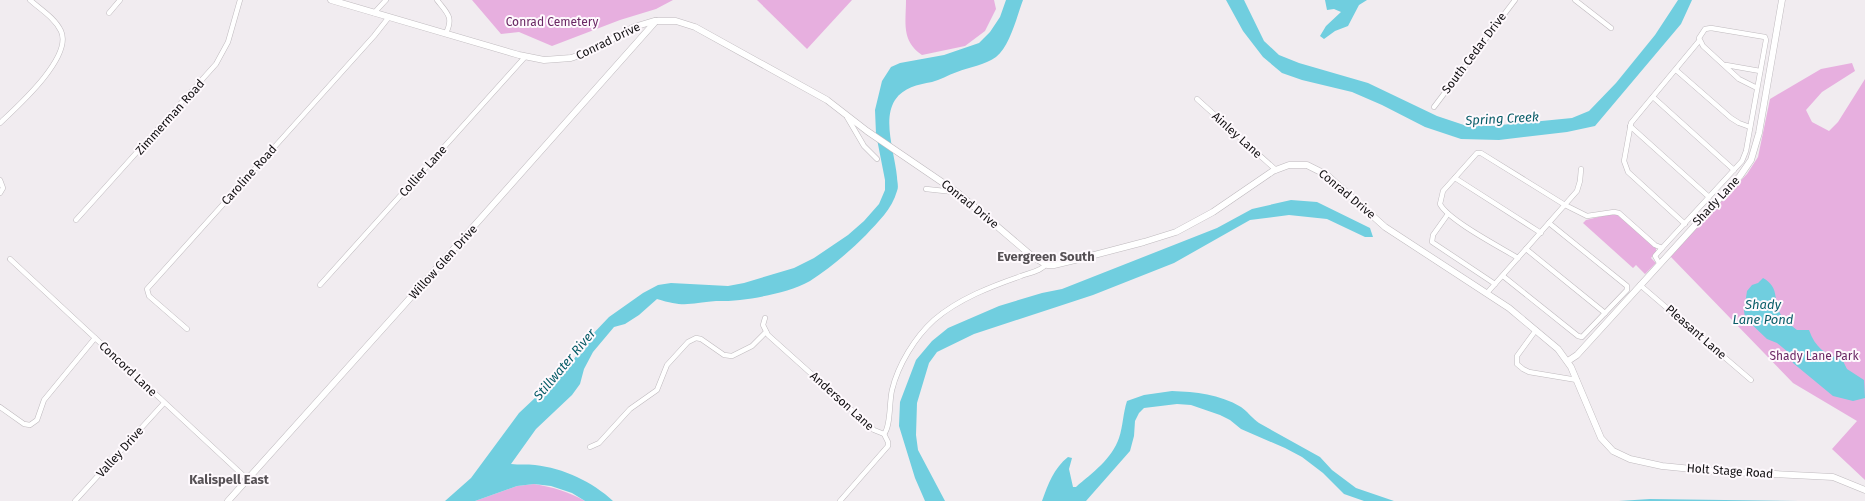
<svg xmlns="http://www.w3.org/2000/svg" width="1865" height="501" font-family="'Fira Sans',sans-serif">
	<style>
		.green { fill: #e7afdf }
		.water { fill: #70cedf }
		.lines { fill: none; stroke-linecap: round; stroke-linejoin: round }
		.street-casing { stroke: #bfbabe; stroke-width: 5.5 }
		.secondary-casing { stroke: #bfbabe; stroke-width: 7 }
		.street { stroke: #fff; stroke-width: 4.5 }
		.secondary { stroke: #fff; stroke-width: 6 }
		.labels { text-anchor: middle; stroke-width: 4; stroke-linejoin: round; paint-order: stroke }
		.park-label { font-size: 12px; fill: #6a2864; stroke: #fef9fd }
		.street-label { font-size: 12px; fill: #121012; stroke: #fef9fd }
		.water-label { font-size: 13px; font-style: italic; fill: #075c67; stroke: #fef9fd }
		.neighbourhood-label { font-size: 13px; font-weight: bold; fill: #555054; stroke: #fef9fd }
	</style>
	<rect width="100%" height="100%" fill="#f1ecf0"/>
	<!-- green -->
	<g class="green">
		<path d="M472 0H673L656 9 620 20 552 46 519 32 501 34Z"/>
		<path d="M757 0H852L807 49Z"/>
		<path d="M906 0H994L996 9 985 31 965 46 922 55C901 41 906 22 906 0Z"/>
		<path d="M1852 63 1855 71 1822 92 1806 110 1812 122 1829 131 1838 122 1865 79V480L1832 449 1857 421 1793 383 1670 256 1747 174 1758 157 1770 99 1821 69Z"/>
		<path d="M1615 213 1656 248V252L1651 258 1656 263 1645 274 1636 265 1633 268 1583 223 1586 220Z"/>
		<path d="M534 484C553 487 569 492 585 501H475L517 486Z"/>
	</g>
	<!-- water -->
	<g class="water">
		<path d="M1006 0H1023C1017 16 1010 46 996 57 985 65 969 67 957 72 948 75 940 80 932 82 917 85 904 87 895 100 882 120 895 154 897 177 897 181 899 187 897 191 892 209 878 222 866 235 849 252 830 268 810 281 790 292 763 297 740 300 733 301 724 301 716 301 690 303 685 308 657 299L639 315 625 324 614 327 593 352 584 369 580 384 572 395 536 429 511 464C519 465 527 464 535 465 563 468 593 482 613 501H585L572 493 551 486 534 484 517 486 475 501H445L471 478 519 413 569 366 590 337 609 317 643 293 658 285 671 283 728 286 744 283 794 268 814 258 848 235 864 221 879 204 885 190V180L876 134 875 110 882 81 891 67 900 63 944 55 979 43 990 32 1000 17Z"/>
		<path d="M1226 0H1244L1264 41 1279 55 1299 63 1368 83 1437 116 1464 125 1490 126 1572 118 1589 111 1616 83 1655 35 1678 0H1692L1681 24 1595 126 1567 132 1499 140 1461 139 1425 127 1382 105 1352 92 1302 80 1282 73 1263 57 1243 31Z"/>
		<path d="M1325 0H1367L1359 5 1348 26 1335 31 1324 39 1320 36 1326 26 1341 12 1334 9 1327 10Z"/>
		<path d="M1291 200 1317 202 1370 228 1373 237H1365L1327 219 1289 215 1250 220 1174 263 1093 295 974 334 937 352 929 363 917 403 916 435 918 450 945 501H925L915 478 899 426 900 402 916 360 932 341 948 328 999 306 1042 293 1062 289 1217 228 1252 209Z"/>
		<path d="M1763 278C1781 288 1772 301 1781 315 1784 320 1792 326 1797 330H1809C1815 347 1825 355 1842 359L1847 369 1864 380 1865 398 1853 401 1833 396 1793 363 1788 352 1777 343 1767 339 1745 318 1744 311 1747 291 1752 285 1758 283Z"/>
		<path d="M1172 391C1196 392 1219 394 1241 407 1246 410 1253 419 1259 423L1320 457 1332 470 1356 488 1394 501H1364L1344 494 1323 473 1302 457 1285 448 1241 429 1230 420 1220 415 1191 405 1177 404 1144 408 1139 413 1135 421 1134 436 1130 451 1086 501H1042C1048 484 1054 468 1068 457L1072 458 1069 469 1073 487H1076C1092 473 1112 459 1119 438 1123 426 1123 413 1127 401L1144 395Z"/>
		<path d="M1650 499 1799 501H1619Z"/>
	</g>
	<g class="lines">
		<!-- street casing -->
		<g class="street-casing">
			<g id="street">
				<path d="M437 0C447 13 454 17 446 33"/>
				<path d="M1575 0 1611 28"/>
				<path d="M109 13 120 0"/>
				<path d="M374 13 386 0"/>
				<path d="M1726 65 1760 71"/>
				<path d="M1676 70 1731 118 1739 123 1750 127"/>
				<path d="M1653 97 1734 170"/>
				<path d="M1197 99 1276 170"/>
				<path d="M1434 107 1515 0"/>
				<path d="M847 117 864 146 877 159"/>
				<path d="M0 123C18 106 73 57 61 31 55 18 40 9 30 0"/>
				<path d="M1630 126 1709 197"/>
				<path d="M1455 178 1541 233"/>
				<path d="M0 180 3 188 0 193"/>
				<path d="M926 189 954 192"/>
				<path d="M1448 214 1433 235 1432 242 1495 284"/>
				<path d="M76 220 216 64 228 42 240 0"/>
				<path d="M1685 224 1628 172 1624 161 1631 123 1699 41"/>
				<path d="M1526 249 1605 313"/>
				<path d="M1518 258C1500 247 1448 220 1440 204L1443 191 1477 153H1481L1565 205 1587 216 1614 212 1619 213 1655 245 1662 248 1742 161 1746 151 1766 40 1765 37 1711 28 1705 29 1699 38 1703 46 1739 79 1757 88"/>
				<path d="M10 259 247 479"/>
				<path d="M1659 263 1655 256 1662 248"/>
				<path d="M1503 276 1578 336 1582 337 1627 290V286L1549 223"/>
				<path d="M320 285 525 57"/>
				<path d="M1640 285 1751 380"/>
				<path d="M1487 293 1577 191 1580 181 1581 169"/>
				<path d="M765 318 763 325 768 335 874 430 884 434C891 426 889 402 892 390 898 365 915 337 934 320 958 299 992 286 1021 276 1028 273 1042 271 1046 264"/>
				<path d="M187 329 149 296 147 289 374 36 389 17"/>
				<path d="M1536 330 1517 356V364L1523 369 1529 372 1577 380"/>
				<path d="M0 407 24 424 30 425 37 420 44 400 95 338"/>
				<path d="M590 447 599 443 630 409 657 390 667 365 688 342 696 338 701 339 724 355 732 356 752 346 766 332"/>
				<path d="M75 501 164 403"/>
				<path d="M840 501 888 446V442L884 434"/>
			</g>
		</g>
		<!-- secondary casing -->
		<g class="secondary-casing">
			<g id="secondary">
				<path d="M331 0 519 55 544 60 571 58 589 52 634 27 654 21H676L695 27 827 100 867 131 958 193 1033 257 1047 265H1054L1079 259 1144 242 1176 232 1213 212 1273 171 1289 165H1307L1327 175 1385 227 1509 308 1558 349 1571 367 1601 438 1613 451 1630 459 1662 466 1712 471 1833 477 1865 490"/>
				<path d="M1568 361 1577 355 1740 176 1751 160 1759 133 1782 0"/>
				<path d="M228 501 403 306 656 21"/>
			</g>
		</g>
		<!-- street -->
		<use href="#street" class="street"/>
		<!-- secondary -->
		<use href="#secondary" class="secondary"/>
	</g>
	<g class="labels">
		<!-- park labels -->
		<g class="park-label">
			<text x="552" y="26">Conrad Cemetery</text>
			<text x="1814" y="360">Shady Lane Park</text>
		</g>
		<!-- street labels -->
		<g class="street-label">
			<text transform="translate(608 41) rotate(-26)" y="4">Conrad Drive</text>
			<text transform="translate(1474 53) rotate(-53)" y="4">South Cedar Drive</text>
			<text transform="translate(170 117) rotate(-48)" y="4">Zimmerman Road</text>
			<text transform="translate(1237 135) rotate(42)" y="4">Ainley Lane</text>
			<text transform="translate(423 171) rotate(-48)" y="4">Collier Lane</text>
			<text transform="translate(249 175) rotate(-48)" y="4">Caroline Road</text>
			<text transform="translate(1347 194) rotate(40)" y="4">Conrad Drive</text>
			<text transform="translate(1716 201) rotate(-47)" y="4">Shady Lane</text>
			<text transform="translate(970 204) rotate(39)" y="4">Conrad Drive</text>
			<text transform="translate(443 262) rotate(-48)" y="4">Willow Glen Drive</text>
			<text transform="translate(1696 332) rotate(41)" y="4">Pleasant Lane</text>
			<text transform="translate(128 369) rotate(43)" y="4">Concord Lane</text>
			<text transform="translate(842 401) rotate(42)" y="4">Anderson Lane</text>
			<text transform="translate(120 452) rotate(-48)" y="4">Valley Drive</text>
			<text transform="translate(1730 471) rotate(4)" y="4">Holt Stage Road</text>
		</g>
		<!-- water labels -->
		<g class="water-label">
			<text transform="translate(1502 118) rotate(-3)" y="5">Spring Creek</text>
			<text x="1763" y="309">Shady<tspan x="1763" dy="15">Lane Pond</tspan></text>
			<text transform="translate(564 364) rotate(-50)" y="5">Stillwater River</text>
		</g>
		<!-- neighbourhood labels -->
		<g class="neighbourhood-label">
			<text x="1046" y="261">Evergreen South</text>
			<text x="229" y="484">Kalispell East</text>
		</g>
	</g>
</svg>
